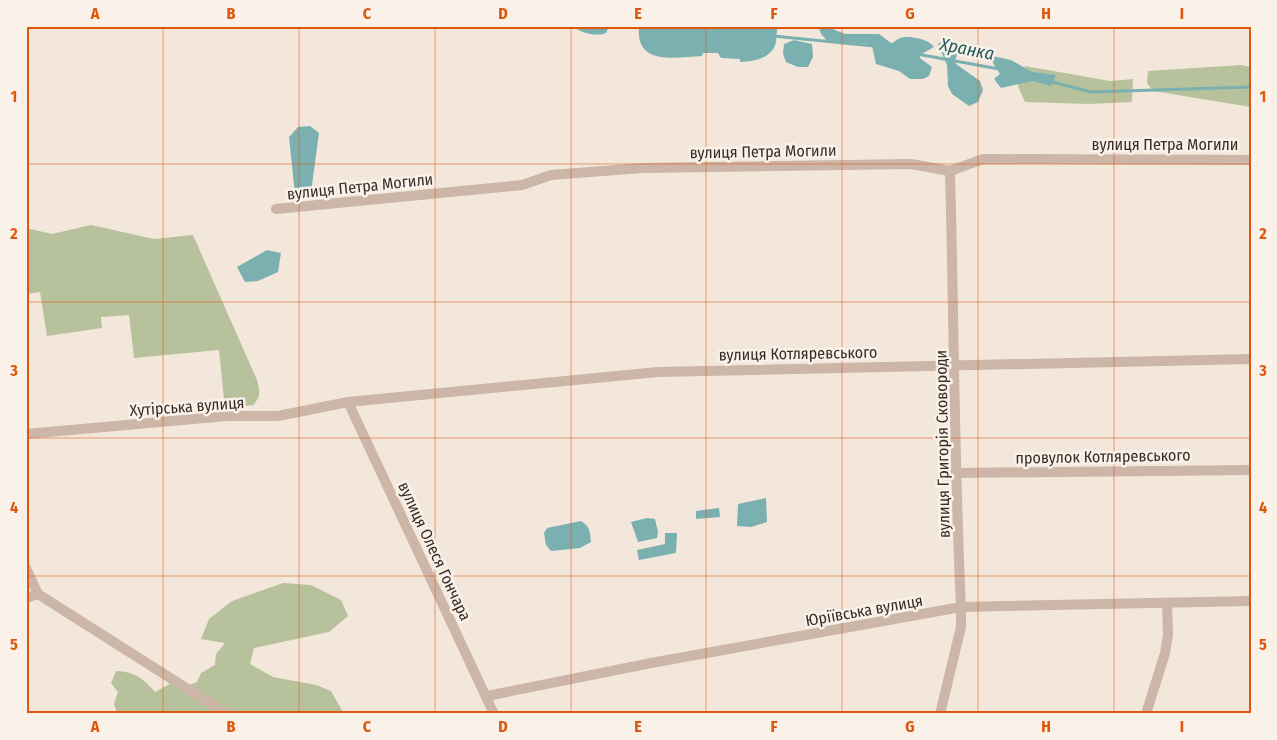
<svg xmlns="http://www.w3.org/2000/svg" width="1277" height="740" font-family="'Fira Sans Condensed',sans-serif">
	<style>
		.green { fill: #b7c29c }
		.water { fill: #7bb0b0 }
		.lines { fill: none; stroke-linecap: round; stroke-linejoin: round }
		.stream { stroke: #7bb0b0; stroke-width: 3 }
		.minor { stroke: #cbb6a8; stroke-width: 10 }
		.grid { fill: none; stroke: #df570d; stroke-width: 1; stroke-opacity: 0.55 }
		.labels { text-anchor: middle; stroke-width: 5; stroke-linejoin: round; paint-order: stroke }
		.street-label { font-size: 16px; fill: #382c28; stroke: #faf1e9 }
		.water-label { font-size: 18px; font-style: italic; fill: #1d595a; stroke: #faf1e9 }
		.neatline { fill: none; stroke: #df570d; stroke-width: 2 }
		.grid-label { font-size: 16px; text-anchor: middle; font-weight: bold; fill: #df570d }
	</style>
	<rect width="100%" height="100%" fill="#f3e7dc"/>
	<!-- green -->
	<g class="green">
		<path d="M1241 65 1251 67V107L1153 91 1147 83 1148 71Z"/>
		<path d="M1025 66 1110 81 1133 79 1132 102 1089 104 1025 102 1018 86Z"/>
		<path d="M91 225 154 239 193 235 257 380C260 391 261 397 253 405L225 409 219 350 134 358 129 315 101 317 102 328 47 336 40 292 26 294V228L52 234Z"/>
		<path d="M283 583 311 585 341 600 348 616 329 632 254 648 250 664 273 677 316 685 331 691 344 714H117L114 704 118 692 111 683 116 671C135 672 143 678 155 692L177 680 189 685 197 682 201 673 215 665 216 654 225 643 201 639 209 619 232 601Z"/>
	</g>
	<!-- water -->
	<g class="water">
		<path d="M573 26H609L606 33C597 37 580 33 573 26Z"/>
		<path d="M639 26H778C776 32 777 36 776 42 772 59 754 61 740 62V59L721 58 718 53H703L702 56C676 57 635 67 639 26Z"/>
		<path d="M825 26 845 34H879L891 43C894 43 896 40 898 39 907 34 929 39 934 47L920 55V58L932 67 929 76 923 79H910L899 71 876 64 872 46 869 44 846 42 829 43 821 34 819 28Z"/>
		<path d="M794 40 812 44 813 57 808 67H798L786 62 783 54 784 44Z"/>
		<path d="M943 41 959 49 955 61 956 64 980 81 983 90 978 102 969 106 952 94 948 86 947 65 938 44Z"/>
		<path d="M988 55 1011 60 1032 72 1056 75 1051 86 1033 81 1001 88 994 79 1000 74Z"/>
		<path d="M310 126 319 133 311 192 295 195 289 137 298 127Z"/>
		<path d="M267 250 281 253 278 272 258 281 245 282 237 267Z"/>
		<path d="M766 498 767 522 751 527 737 526 738 504Z"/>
		<path d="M719 508 720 517 696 519V511Z"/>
		<path d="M647 518 655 519 658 532 657 538 638 542 631 522Z"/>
		<path d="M581 521C590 526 590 532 591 542L580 548 551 551 546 545 544 533 547 528Z"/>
		<path d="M665 533H677L676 553 639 560 637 550 665 544Z"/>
	</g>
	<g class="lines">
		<!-- stream -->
		<g class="stream">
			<path d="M773 36 874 46"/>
			<path d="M917 54 999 69"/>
			<path d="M1049 81 1091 92 1251 87"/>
		</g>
		<!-- minor -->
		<g class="minor">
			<path d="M276 209 522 185 551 175 642 168 911 164 950 171 983 159 1251 160"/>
			<path d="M348 402 494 714"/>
			<path d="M26 434 227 416H278L348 402 658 372 1251 359"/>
			<path d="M955 473 1251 470"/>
			<path d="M26 568 38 594 227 714"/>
			<path d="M26 598 38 594"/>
			<path d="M487 696 651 663 961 607 1251 601"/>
			<path d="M940 714 961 627V607C954 462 954 317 950 171"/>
			<path d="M1146 714 1165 653 1168 635 1167 603"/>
		</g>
	</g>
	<!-- grid -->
	<path class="grid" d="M163 26V714M299 26V714M435 26V714M571 26V714M706 26V714M842 26V714M978 26V714M1114 26V714M26 164H1251M26 302H1251M26 438H1251M26 576H1251"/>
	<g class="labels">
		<!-- street labels -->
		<g class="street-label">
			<text x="1165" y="150">вулиця Петра Могили</text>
			<text transform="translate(763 151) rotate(-1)" y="6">вулиця Петра Могили</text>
			<text transform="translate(360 186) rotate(-6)" y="6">вулиця Петра Могили</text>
			<text transform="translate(798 353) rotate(-1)" y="6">вулиця Котляревського</text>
			<text transform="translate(187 406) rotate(-4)" y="6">Хутірська вулиця</text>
			<text transform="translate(942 444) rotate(-91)" y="6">вулиця Григорія Сковороди</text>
			<text transform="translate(1103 456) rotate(-1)" y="6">провулок Котляревського</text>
			<text transform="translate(435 551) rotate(65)" y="6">вулиця Олеся Гончара</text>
			<text transform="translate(864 610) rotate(-10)" y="6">Юріївська вулиця</text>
		</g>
		<!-- water labels -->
		<g class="water-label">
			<text transform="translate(967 49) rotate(11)" y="6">Хранка</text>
		</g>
	</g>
	<!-- border -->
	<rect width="1277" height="740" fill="none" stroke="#faf1e9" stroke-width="55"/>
	<rect x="28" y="28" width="1222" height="684" class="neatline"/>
	<g class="grid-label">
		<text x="95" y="19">A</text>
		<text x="231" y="19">B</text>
		<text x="367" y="19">C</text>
		<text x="503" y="19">D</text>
		<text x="638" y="19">E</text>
		<text x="774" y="19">F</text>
		<text x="910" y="19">G</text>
		<text x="1046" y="19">H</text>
		<text x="1182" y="19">I</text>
		<text x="14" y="102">1</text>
		<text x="1263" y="102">1</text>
		<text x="14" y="239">2</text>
		<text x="1263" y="239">2</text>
		<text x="14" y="376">3</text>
		<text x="1263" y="376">3</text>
		<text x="14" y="513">4</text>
		<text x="1263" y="513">4</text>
		<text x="14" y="650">5</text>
		<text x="1263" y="650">5</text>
		<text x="95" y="732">A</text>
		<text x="231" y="732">B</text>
		<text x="367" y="732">C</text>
		<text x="503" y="732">D</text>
		<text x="638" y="732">E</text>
		<text x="774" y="732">F</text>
		<text x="910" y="732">G</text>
		<text x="1046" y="732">H</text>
		<text x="1182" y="732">I</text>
	</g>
</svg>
